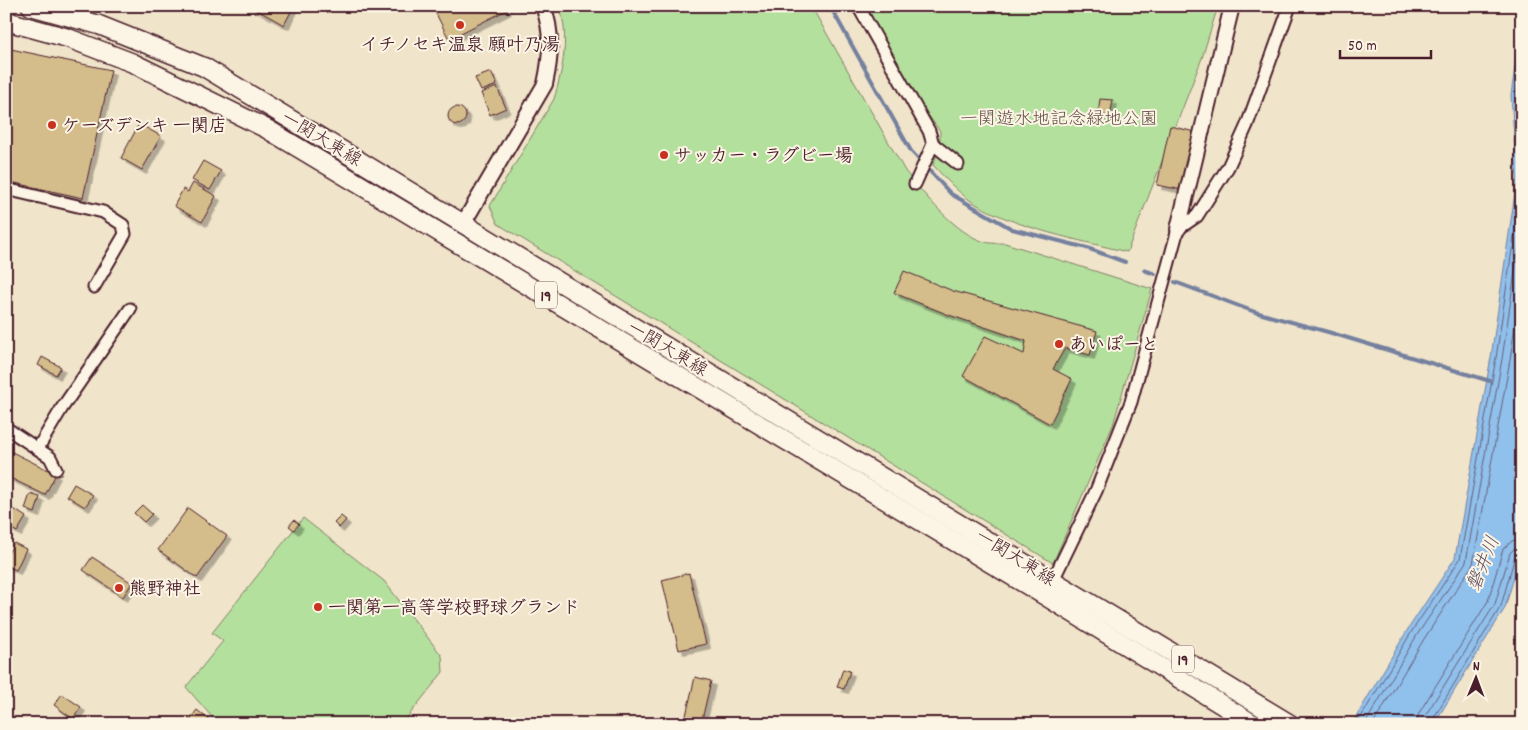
<svg xmlns="http://www.w3.org/2000/svg" width="1528" height="730" font-family="Dekko,'Klee One',sans-serif">
	<style>
		.green { fill: #b4e09e; stroke: #7f8064 }
		.water { fill: #90c0ec; stroke: #74809f }
		.lines { fill: none; stroke-linecap: round; stroke-linejoin: round }
		.shore { stroke: #665f78; stroke-width: 1 }
		.stream { stroke: #74809f; stroke-width: 4 }
		.building { fill: #d4bc8b; stroke: #4a1f2b; filter: url(#shadow) }
		.minor-casing { stroke: #4a1f2b; stroke-width: 15 }
		.tertiary-casing { stroke: #4a1f2b; stroke-width: 18 }
		.primary-casing { stroke: #4a1f2b; stroke-width: 21 }
		.minor { stroke: #fcf5e5; stroke-width: 11 }
		.tertiary { stroke: #fcf5e5; stroke-width: 14 }
		.primary { stroke: #fcf5e5; stroke-width: 18 }
		.poi-dot { fill: #c8321e; stroke: #fcf5e5; stroke-width: 2 }
		.labels { text-anchor: middle; stroke-width: 4; stroke-linejoin: round; paint-order: stroke }
		.shield { fill: #fcf5e5; stroke: #7f5f63; stroke-width: 1 }
		.shield-label { font-size: 16px; font-weight: bold; fill: #4a1f2b }
		.poi-label { font-size: 18px; font-weight: bold; fill: #4a1f2b; stroke: #fcf5e5; text-anchor: start }
		.park-label { font-size: 18px; fill: #644f48; stroke: #fcf5e5 }
		.street-label { font-size: 18px; fill: #4a1f2b; stroke: #fcf5e5 }
		.water-label { font-size: 19px; font-style: italic; fill: #5f4f65; stroke: #fcf5e5 }
	</style>
	<defs>
		<filter id="shadow"><feDropShadow dx="4.5" dy="4.5" stdDeviation="0" flood-color="#0004"/></filter>
	</defs>
	<rect width="100%" height="100%" fill="#f0e4ca"/>
	<filter id="ink" filterUnits="userSpaceOnUse"><feTurbulence type="fractalNoise" baseFrequency=".02" numOctaves="2"/><feDisplacementMap in="SourceGraphic" scale="10" xChannelSelector="R" yChannelSelector="G"/><feConvolveMatrix kernelMatrix="1 2 1 2 8 2 1 2 1" color-interpolation-filters="sRGB"/></filter>
	<g filter="url(#ink)">
		<!-- green -->
		<g class="green">
			<path d="M559 6H811L905 171C924 194 956 234 985 242 991 244 999 243 1005 243L1152 289 1113 425 1053 563 498 224 490 206 554 99C563 69 570 36 559 6Z"/>
			<path d="M866 6H1218L1202 58 1127 252C1079 240 1019 229 976 204 960 195 946 179 933 165L940 146V131L911 92Z"/>
			<path d="M303 518 384 581 442 656 443 672 402 724H218L186 687 223 641 212 633Z"/>
		</g>
		<!-- water -->
		<path class="water" d="M1522 17V550L1505 608 1434 724H1352L1408 629 1455 558 1491 357 1517 179 1511 95Z"/>
		<g class="lines">
			<!-- shore -->
			<g class="shore">
				<path d="M1522 52 1516 95 1522 175"/>
				<path d="M1357 724 1412 631 1460 559 1496 358 1522 182"/>
				<path d="M1365 724 1417 635 1466 562 1502 359 1522 225"/>
				<path d="M1373 724 1424 639 1473 564 1510 360 1522 277"/>
				<path d="M1416 724 1419 713 1488 601 1503 549 1512 541 1522 539"/>
				<path d="M1424 724 1425 716 1495 604 1510 553 1515 548 1522 546"/>
				<path d="M1430 724 1501 606 1515 556 1522 553"/>
			</g>
			<!-- stream -->
			<g class="stream">
				<path d="M830 6 911 151 951 194 1012 229 1087 248 1125 262"/>
				<path d="M1144 270 1155 274"/>
				<path d="M1175 282 1255 312 1328 332 1490 381"/>
			</g>
		</g>
		<!-- building -->
		<g class="building">
			<path d="M250 6H294L284 25Z"/>
			<path d="M432 6H505L507 10 449 39Z"/>
			<path d="M6 48 111 70 83 198 6 181Z"/>
			<path d="M491 72 497 85 481 91 475 78Z"/>
			<path d="M497 87 506 108 490 115 481 93Z"/>
			<path d="M1100 99 1113 100 1110 117 1098 115Z"/>
			<circle cx="457" cy="116" r="9"/>
			<path d="M139 124 161 136 142 170 121 158Z"/>
			<path d="M1170 126 1195 132 1182 190 1157 185Z"/>
			<path d="M203 161 221 171 210 190 192 180Z"/>
			<path d="M193 183 216 196 202 222 174 206 183 189 188 192Z"/>
			<path d="M904 271 953 291 1097 331 1090 355 1065 348 1053 369 1072 379 1050 424 963 376 985 336 1024 354 1026 341 949 315 894 293Z"/>
			<path d="M42 357 61 367 56 375 38 365Z"/>
			<path d="M6 449 56 474 45 495 6 476Z"/>
			<path d="M74 484 93 495 85 507 67 496Z"/>
			<path d="M30 494 40 497 35 513 25 509Z"/>
			<path d="M6 504 26 517 17 532 6 525Z"/>
			<path d="M142 505 152 514 144 522 134 513Z"/>
			<path d="M188 508 227 536 197 578 158 550Z"/>
			<path d="M341 516 346 520 339 528 334 523Z"/>
			<path d="M294 520 299 524 294 530 289 526Z"/>
			<path d="M14 543 26 549 16 570 6 565V557Z"/>
			<path d="M92 557 132 583 123 597 83 570Z"/>
			<path d="M689 573 706 644 679 650 662 580Z"/>
			<path d="M843 669 850 671 844 689 837 687Z"/>
			<path d="M695 677 711 681 701 724H684Z"/>
			<path d="M62 694 81 707 73 719 54 705Z"/>
			<path d="M197 710 214 724H186Z"/>
		</g>
		<g class="lines">
			<!-- minor casing -->
			<g class="minor-casing">
				<g id="minor">
					<path d="M858 6 929 131 933 144 915 184"/>
					<path d="M933 144 958 164"/>
					<path d="M6 189 103 212 123 225 125 234 94 287"/>
					<path d="M6 428 50 457 56 469"/>
					<path d="M38 448 62 408 130 309"/>
					<path d="M1053 580 1096 491 1131 402 1178 229 1197 216 1228 167 1247 125 1290 6"/>
				</g>
			</g>
			<!-- tertiary casing -->
			<g class="tertiary-casing">
				<g id="tertiary">
					<path d="M463 224 545 84C551 57 553 32 543 6"/>
					<path d="M1178 229 1232 6"/>
				</g>
			</g>
			<!-- primary casing -->
			<g class="primary-casing">
				<g id="primary">
					<path d="M31 6 99 25 204 67 1290 724"/>
					<path d="M6 21 68 38 133 63 267 129 1047 597 1253 724"/>
				</g>
			</g>
			<!-- minor -->
			<use href="#minor" class="minor"/>
			<!-- tertiary -->
			<use href="#tertiary" class="tertiary"/>
			<!-- primary -->
			<use href="#primary" class="primary"/>
		</g>
	</g>
	<!-- markers -->
	<g class="poi-dot">
		<circle cx="460" cy="25" r="5"/>
		<circle cx="52" cy="125" r="5"/>
		<circle cx="664" cy="155" r="5"/>
		<circle cx="1059" cy="344" r="5"/>
		<circle cx="119" cy="588" r="5"/>
		<circle cx="318" cy="607" r="5"/>
	</g>
	<g class="labels">
		<!-- shield labels -->
		<g class="shield">
			<rect x="535" y="281.5" width="22" height="27" rx="4"/>
			<rect x="1172" y="645.5" width="22" height="27" rx="4"/>
		</g>
		<g class="shield-label">
			<text x="546" y="301">19</text>
			<text x="1183" y="665">19</text>
		</g>
		<!-- poi labels -->
		<g class="poi-label">
			<text x="460" y="50" text-anchor="middle">イチノセキ温泉 願叶乃湯</text>
			<text x="62" y="131">ケーズデンキ 一関店</text>
			<text x="674" y="161">サッカー・ラグビー場</text>
			<text x="1069" y="350">あいぽーと</text>
			<text x="129" y="594">熊野神社</text>
			<text x="328" y="613">一関第一高等学校野球グランド</text>
		</g>
		<!-- park labels -->
		<g class="park-label">
			<text x="1059" y="124">一関遊水地記念緑地公園</text>
		</g>
		<!-- street labels -->
		<g class="street-label">
			<text transform="translate(322 138) rotate(31)" y="6">一関大東線</text>
			<text transform="translate(668 348) rotate(31)" y="6">一関大東線</text>
			<text transform="translate(1016 557) rotate(32)" y="6">一関大東線</text>
		</g>
		<!-- water labels -->
		<g class="water-label">
			<text transform="translate(1482 563) rotate(-68)" y="7">磐井川</text>
		</g>
	</g>
	<!-- margin -->
	<rect width="1528" height="730" fill="none" stroke="#fcf5e5" stroke-width="25"/>
	<rect x="12" y="12" width="1503" height="705" fill="none" stroke="#4a1f2b" stroke-width="2" filter="url(#ink)"/>
	<!-- north arrow -->
	<g transform="translate(1476 678) rotate(1)" stroke="#fcf5e5" stroke-width="4" paint-order="stroke">
	<path d="M0-4L9 19L0 12L-9 19Z" fill="#4a1f2b"/>
	<text y="-8" font-size="14" font-weight="bold" text-anchor="middle" fill="#4a1f2b">N</text>
	</g>
	<!-- scale -->
	<path d="M1340 50v8h91v-8" fill="none" stroke="#4a1f2b" stroke-width="2.5"/>
	<text x="1348" y="50" font-size="15" fill="#4a1f2b" stroke="#fcf5e5" stroke-width="4" paint-order="stroke">50 m</text>
</svg>
